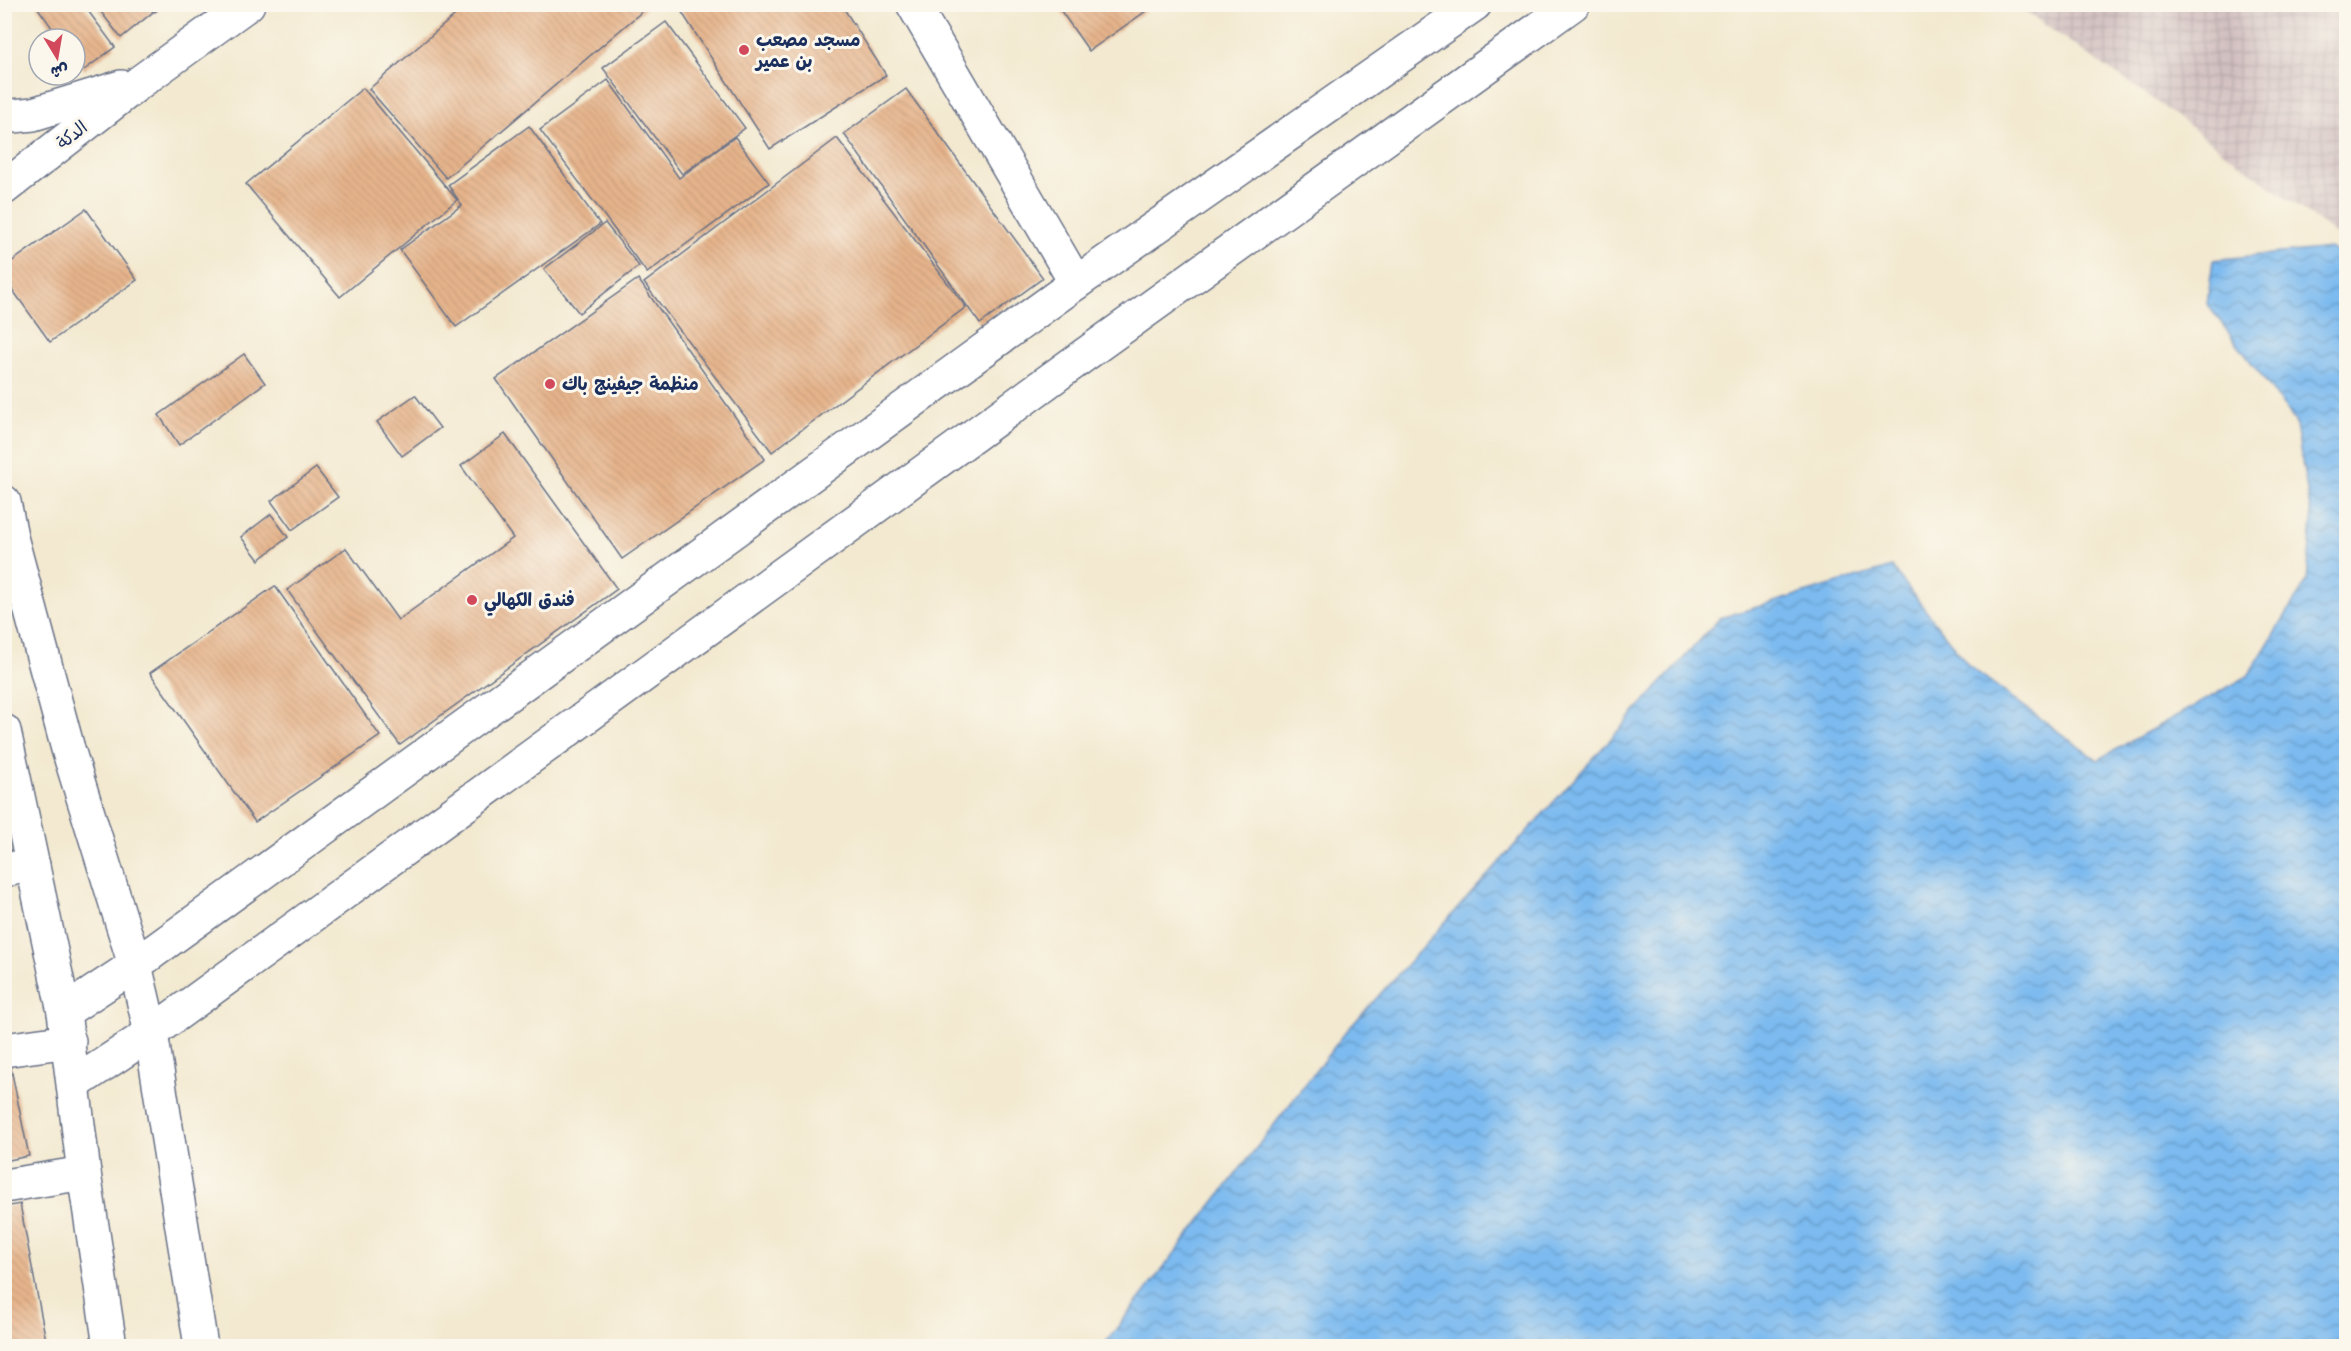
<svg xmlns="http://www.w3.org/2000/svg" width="2351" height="1351" font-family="'Shantell Sans','Playpen Sans Arabic',sans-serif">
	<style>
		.industrial { fill: url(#industrial-grid) }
		.water { fill: url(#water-waves); stroke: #4b74a6; stroke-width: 1.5 }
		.building { fill: url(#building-back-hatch) }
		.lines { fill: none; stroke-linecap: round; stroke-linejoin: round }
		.minor-casing { stroke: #677086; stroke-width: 36 }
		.major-casing { stroke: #677086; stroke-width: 36 }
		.minor { stroke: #fff; stroke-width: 33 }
		.major { stroke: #fff; stroke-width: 33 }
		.poi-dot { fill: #d1495b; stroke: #fbf7ec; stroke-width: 2 }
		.labels { text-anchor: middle; stroke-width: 6; stroke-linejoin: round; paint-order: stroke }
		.poi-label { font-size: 18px; font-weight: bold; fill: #1b2f5e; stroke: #fbf7ec; text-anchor: start }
		.street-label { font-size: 18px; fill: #1b2f5e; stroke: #fbf7ec }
	</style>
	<defs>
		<pattern id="industrial-grid" width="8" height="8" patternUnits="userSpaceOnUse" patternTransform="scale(1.5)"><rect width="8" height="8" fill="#d1bfbf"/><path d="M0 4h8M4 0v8" fill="none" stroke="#b3a4a7"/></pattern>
		<pattern id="water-waves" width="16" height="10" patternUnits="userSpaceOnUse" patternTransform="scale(1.5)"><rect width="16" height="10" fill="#7bbaef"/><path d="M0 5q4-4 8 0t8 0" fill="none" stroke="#6498c5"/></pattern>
		<pattern id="building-back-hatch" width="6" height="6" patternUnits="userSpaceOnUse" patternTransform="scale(1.5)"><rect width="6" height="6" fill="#e6b48b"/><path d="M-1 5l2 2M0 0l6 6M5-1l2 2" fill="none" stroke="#c59b7a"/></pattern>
	</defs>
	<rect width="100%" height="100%" fill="#fbf7ec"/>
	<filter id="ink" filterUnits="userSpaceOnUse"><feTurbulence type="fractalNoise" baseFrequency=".0167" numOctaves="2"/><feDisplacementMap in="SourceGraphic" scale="12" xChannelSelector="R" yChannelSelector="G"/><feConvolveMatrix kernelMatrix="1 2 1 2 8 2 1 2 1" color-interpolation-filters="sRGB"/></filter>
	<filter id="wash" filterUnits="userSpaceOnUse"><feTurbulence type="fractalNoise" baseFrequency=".008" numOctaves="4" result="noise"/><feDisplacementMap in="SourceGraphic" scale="24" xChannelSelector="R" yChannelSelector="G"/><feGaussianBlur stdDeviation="1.35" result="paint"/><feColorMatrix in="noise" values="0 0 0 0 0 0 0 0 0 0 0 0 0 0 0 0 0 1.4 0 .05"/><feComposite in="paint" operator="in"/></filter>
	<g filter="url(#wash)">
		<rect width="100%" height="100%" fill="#f3e9d0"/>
		<!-- industrial -->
		<path class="industrial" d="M2016 5H2346V242L2154 100Z"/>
		<!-- water -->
		<path class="water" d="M2330 248 2346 259V1346H1103L1345 1033 1720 618 1892 567 1969 666 2097 760 2248 676 2307 581 2312 520 2295 420 2207 304 2213 260Z"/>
		<g id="blocks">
			<!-- building -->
			<g class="building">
				<path d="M35 4H83L115 47 84 70 75 59V39H60Z"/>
				<path d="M95 4H147L153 12 121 38Z"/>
				<path d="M149 4H165L155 12Z"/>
				<path d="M468 4H651L446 178 369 89Z"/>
				<path d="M690 4H841L886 75 770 149 681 11Z"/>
				<path d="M1056 4H1141L1146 11 1089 51Z"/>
				<path d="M666 22 745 128 682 174 603 68Z"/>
				<path d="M608 80 679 178 735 137 769 183 647 273 540 130Z"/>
				<path d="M363 88 457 200 340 297 246 184Z"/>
				<path d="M906 89 1043 278 980 324 844 134Z"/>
				<path d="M529 126 600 224 456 327 400 250 462 205 448 185Z"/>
				<path d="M837 138 966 307 772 452 644 283Z"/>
				<path d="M86 209 137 280 50 342 4 278V267Z"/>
				<path d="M605 223 639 266 579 313 544 269Z"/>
				<path d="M638 279 765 459 622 559 496 379Z"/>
				<path d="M244 354 265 383 179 445 159 415Z"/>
				<path d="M415 395 440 428 402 456 377 422Z"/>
				<path d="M505 434 617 589 400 745 287 590 346 548 398 620 513 538 461 466Z"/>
				<path d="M316 468 338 497 292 530 271 501Z"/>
				<path d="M271 514 288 537 259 560 241 537Z"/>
				<path d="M275 586 380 736 255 822 150 673Z"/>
				<path d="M4 1049H7L29 1156 4 1161Z"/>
				<path d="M20 1204 47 1346H4V1207Z"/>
			</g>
		</g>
	</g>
	<g filter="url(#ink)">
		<use href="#blocks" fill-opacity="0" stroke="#677086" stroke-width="1.5"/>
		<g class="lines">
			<!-- minor casing -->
			<g class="minor-casing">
				<g id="minor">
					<path d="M913 4 1076 283"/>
					<path d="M4 117 33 114 121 87"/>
					<path d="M4 188 140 82 248 4"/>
					<path d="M4 870 33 865"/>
					<path d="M4 1050 69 1041"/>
					<path d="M4 1186 84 1173"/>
				</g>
			</g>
			<!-- major casing -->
			<g class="major-casing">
				<g id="major">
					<path d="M4 502 12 541 68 749 135 965 151 1033 201 1346"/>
					<path d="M4 731 64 1012 84 1173 110 1346"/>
					<path d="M64 1012 135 965 1076 283 1475 4"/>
					<path d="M74 1084 151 1033 1083 356 1573 4"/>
				</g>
			</g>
			<!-- minor -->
			<use href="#minor" class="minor"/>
			<!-- major -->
			<use href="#major" class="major"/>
		</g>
	</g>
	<!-- markers -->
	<g class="poi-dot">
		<circle cx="744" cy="50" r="6"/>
		<circle cx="550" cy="384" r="6"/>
		<circle cx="472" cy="600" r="6"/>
	</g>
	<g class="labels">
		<!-- poi labels -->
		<g class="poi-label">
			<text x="756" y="46">مسجد مصعب<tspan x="756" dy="21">بن عمير</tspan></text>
			<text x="562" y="390">منظمة جيفينج باك</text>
			<text x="484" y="606">فندق الكهالي</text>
		</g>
		<!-- street labels -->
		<g class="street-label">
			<text transform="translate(72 135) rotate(-38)" y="6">الدكة</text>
		</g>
	</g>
	<!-- margin -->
	<rect width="2351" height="1351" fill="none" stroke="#fbf7ec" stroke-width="24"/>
	<!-- north arrow -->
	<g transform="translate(57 57) rotate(169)"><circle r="28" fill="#fbf7ec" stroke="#a1a7b3" stroke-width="1.5"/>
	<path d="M0-4.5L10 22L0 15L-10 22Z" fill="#d1495b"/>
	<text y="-9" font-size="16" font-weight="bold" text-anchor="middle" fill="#1b2f5e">ش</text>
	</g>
</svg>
